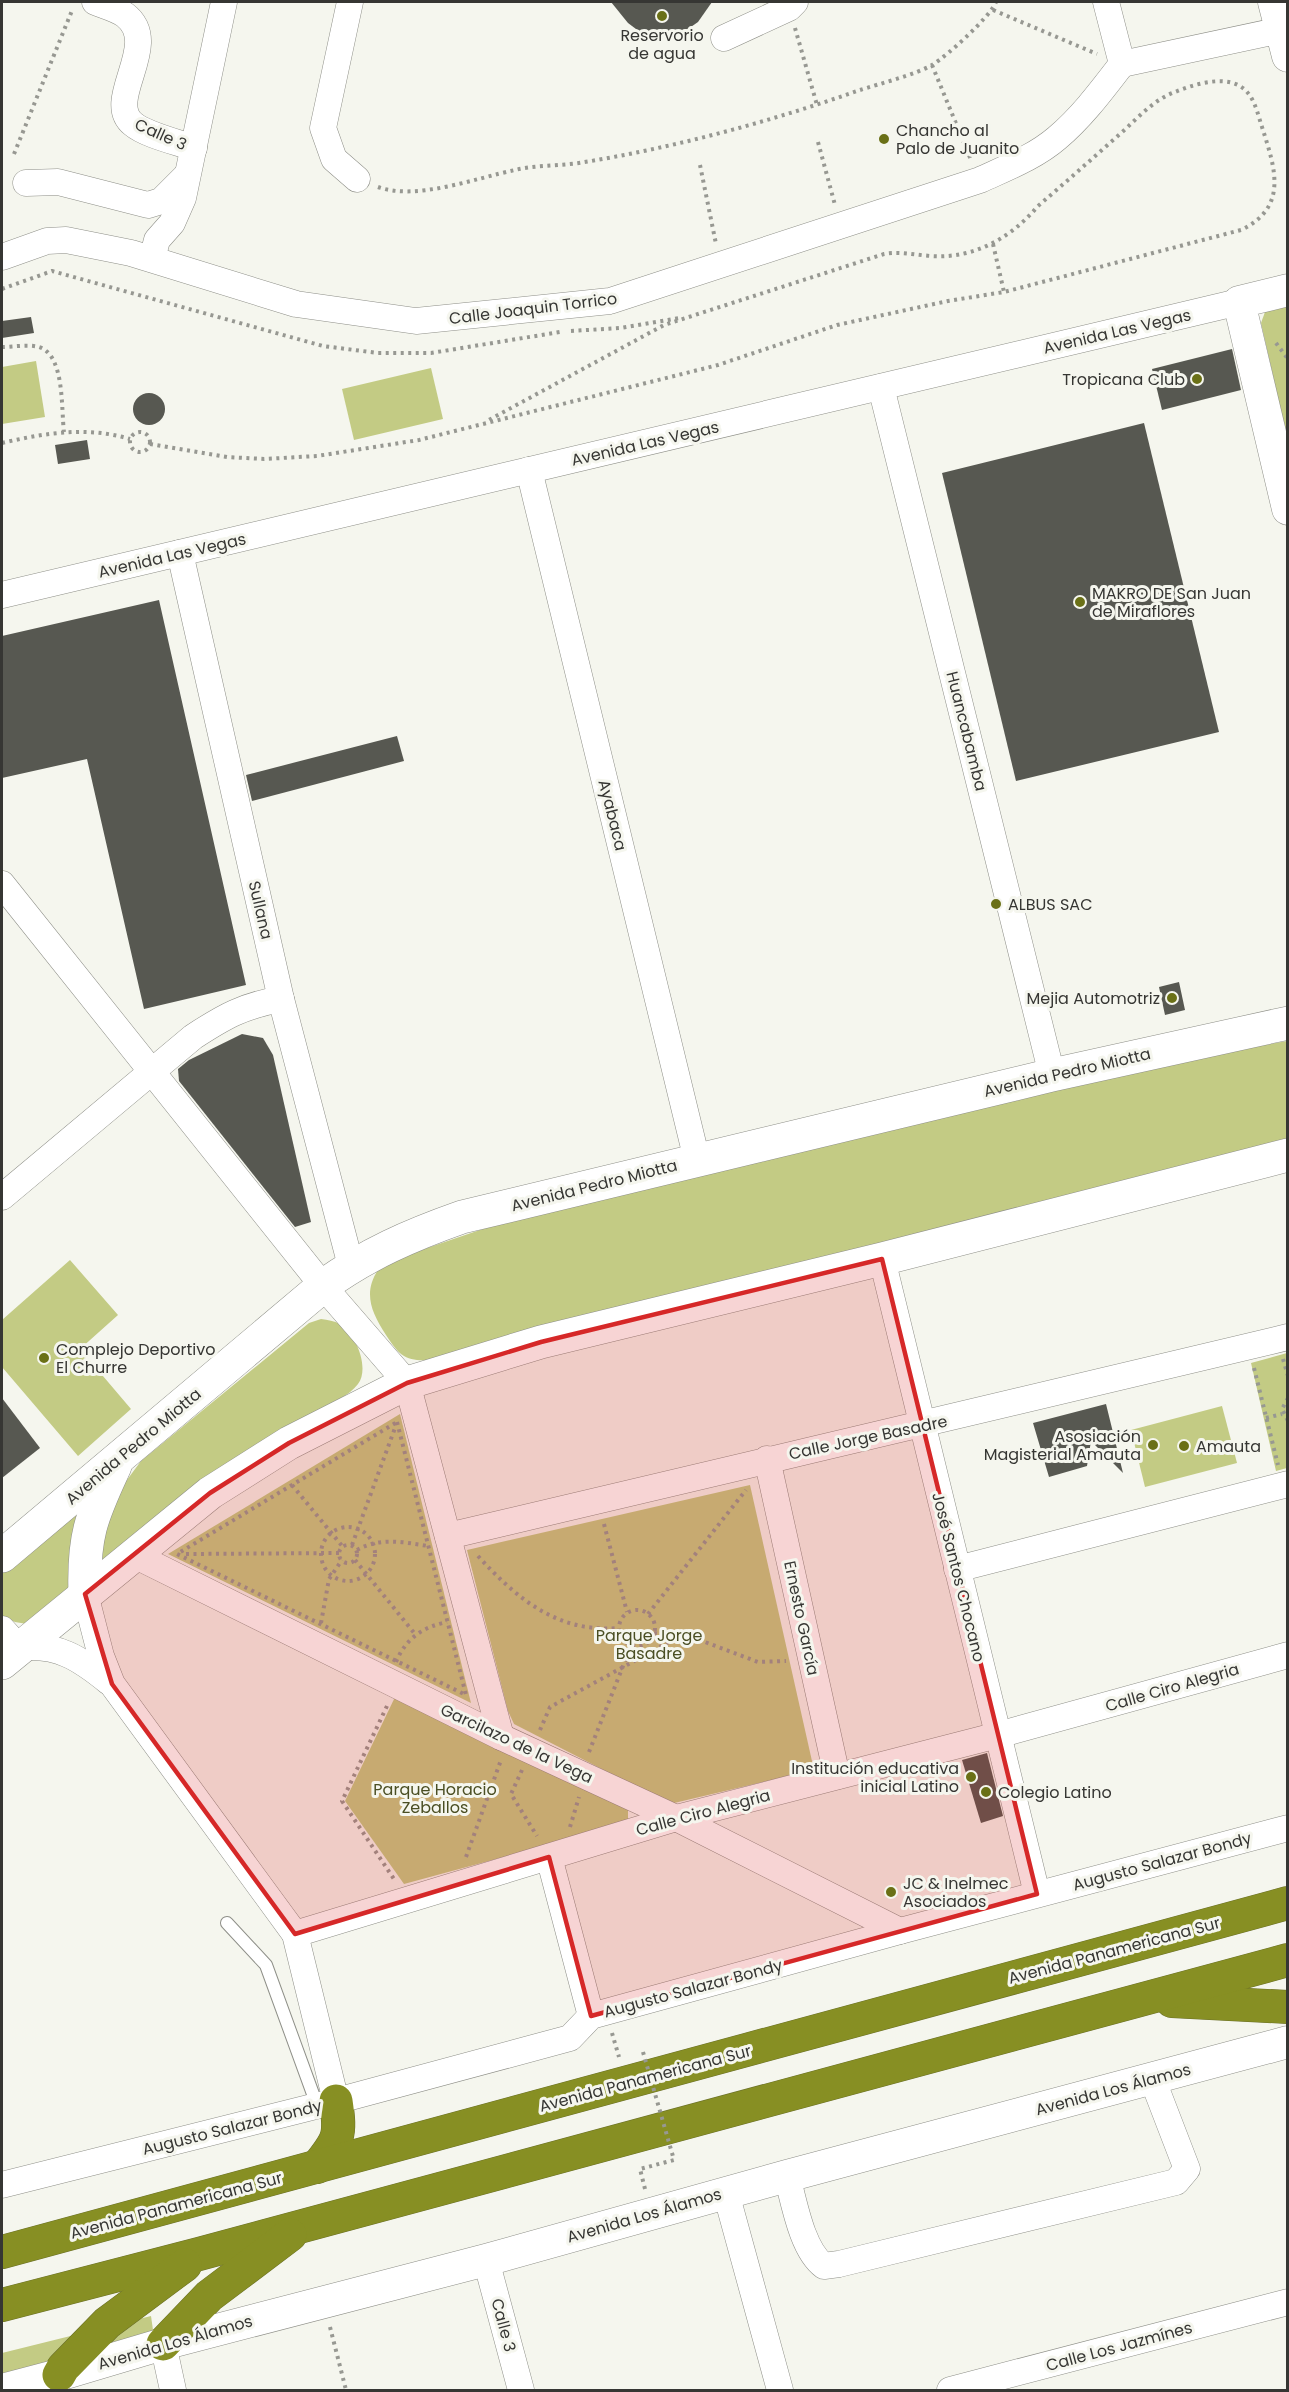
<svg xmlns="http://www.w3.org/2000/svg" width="1289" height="2392" font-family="Poppins,sans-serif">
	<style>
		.green { fill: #c3cb84 }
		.building { fill: #575851 }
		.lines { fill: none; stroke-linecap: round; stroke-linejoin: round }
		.service-casing { stroke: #8e8f88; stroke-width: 14 }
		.minor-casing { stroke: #8e8f88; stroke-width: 27 }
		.tertiary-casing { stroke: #8e8f88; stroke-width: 33 }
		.secondary-casing { stroke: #8e8f88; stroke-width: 34 }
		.motorway-casing { stroke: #6b7029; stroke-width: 34 }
		.path { stroke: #979892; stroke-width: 4; stroke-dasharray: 3 4.5; stroke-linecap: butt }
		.service { stroke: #fff; stroke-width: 12 }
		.minor { stroke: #fff; stroke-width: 26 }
		.tertiary { stroke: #fff; stroke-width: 32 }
		.secondary { stroke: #fff; stroke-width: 33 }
		.motorway { stroke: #878f23; stroke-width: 33 }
		.path-bridge { stroke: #979892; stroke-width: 4; stroke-dasharray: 3 4.5; stroke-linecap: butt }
		.marked { fill: #d62828; fill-opacity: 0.2; stroke: #d62828; stroke-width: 4.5; stroke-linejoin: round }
		.poi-dot { fill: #6a7016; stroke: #f5f6ee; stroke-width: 2 }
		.labels { text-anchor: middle; stroke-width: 6; stroke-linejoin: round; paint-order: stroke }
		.poi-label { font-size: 16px; fill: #363633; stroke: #f5f6ee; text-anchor: start }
		.street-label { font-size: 16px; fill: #363633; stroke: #f5f6ee }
		.park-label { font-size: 16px; fill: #4a4e23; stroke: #f5f6ee }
	</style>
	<rect width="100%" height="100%" fill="#f5f6ee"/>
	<!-- green -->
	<g class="green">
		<path d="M1287 300V437L1261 323 1265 312Z"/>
		<path d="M36 361 45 417 2 424V367Z"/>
		<path d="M431 368 443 419 354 440 342 389Z"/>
		<path d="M1287 1041V1148L441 1360C429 1360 414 1362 404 1356 397 1352 390 1341 386 1335 369 1309 362 1289 383 1263L518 1217 1106 1073Z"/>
		<path d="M70 1260 118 1315 80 1349 131 1409 78 1456 2 1367V1320Z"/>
		<path d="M321 1319C328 1320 334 1321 340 1324 356 1334 370 1368 358 1384 349 1396 331 1403 318 1410L103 1563 101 1559 107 1517 121 1488 141 1461 309 1323Z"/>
		<path d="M1287 1353V1468L1276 1471 1251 1363Z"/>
		<path d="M1222 1406 1237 1463 1145 1487 1131 1430Z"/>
		<path d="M400 1414 471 1703 168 1554Z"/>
		<path d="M750 1485 814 1770 670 1804 514 1724 508 1711 467 1550Z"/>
		<path d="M80 1507 72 1591 27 1624 15 1622 2 1616V1571Z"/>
		<path d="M396 1695 628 1809V1819L622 1825 404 1884 345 1801Z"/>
		<path d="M151 2316 154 2337 2 2381V2353Z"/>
	</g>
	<!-- building -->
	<g class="building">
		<path d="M611 2H712L698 22 685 31 670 37H655L640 32 628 23Z"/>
		<path d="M31 317 34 333 2 338V321Z"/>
		<path d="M1232 349 1241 390 1162 410 1152 369Z"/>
		<circle cx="149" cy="409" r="16"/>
		<path d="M1144 423 1219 732 1016 781 942 473Z"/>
		<path d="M87 440 90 459 58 464 55 445Z"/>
		<path d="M159 600 246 985 144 1009 87 759 2 778V636Z"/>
		<path d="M397 736 404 761 252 801 246 775Z"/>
		<path d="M1179 982 1185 1010 1165 1015 1159 987Z"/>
		<path d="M242 1034 263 1038 273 1055 311 1222 295 1227 179 1081 178 1069 189 1060Z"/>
		<path d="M2 1398 40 1448 2 1478Z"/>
		<path d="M1106 1404 1123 1473 1091 1441 1087 1466 1049 1477 1033 1423Z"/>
		<path d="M987 1753 1003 1816 981 1823 962 1760Z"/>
	</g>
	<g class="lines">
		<!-- service casing -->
		<g class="service-casing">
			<path id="service" d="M227 1923 266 1965 317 2105"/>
		</g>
		<!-- minor casing -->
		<g class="minor-casing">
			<g id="minor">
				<path d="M95 2C105 6 117 9 125 15 163 44 103 100 133 124 146 135 177 142 194 148"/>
				<path d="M350 2 323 128 334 159 357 179"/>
				<path d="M1106 2 1122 64"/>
				<path d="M724 38 789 8 795 2"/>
				<path d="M1122 64 1281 30"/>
				<path d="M26 183 58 182 148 205 161 201 187 175"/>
				<path d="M2 257 47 241 66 240 131 253 296 304 416 321 610 301 980 180C1006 168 1035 157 1057 138 1082 117 1102 90 1122 64"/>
				<path d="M152 259 157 240 172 223 183 198 224 2"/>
				<path d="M881 387 1052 1075"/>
				<path d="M529 470 697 1160"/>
				<path d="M180 553 281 999 351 1266"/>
				<path d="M2 595 1239 302"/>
				<path d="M2 884 323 1286 407 1383 501 1737"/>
				<path d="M2 1197 193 1037C225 1016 243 1006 281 999"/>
				<path d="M882 1259 1037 1894"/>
				<path d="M767 1459 837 1776"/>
				<path d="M448 1536C728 1469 1008 1405 1288 1337"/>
				<path d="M134 1555 501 1737 676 1818 900 1931"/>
				<path d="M957 1569 1288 1484"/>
				<path d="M85 1594 101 1656 112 1684 295 1934 336 2101"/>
				<path d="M2 1629 19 1648C57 1643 81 1659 109 1682"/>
				<path d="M549 1857 591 2016"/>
				<path d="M295 1934 676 1818 998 1735 1288 1655"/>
				<path d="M787 2176C794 2202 802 2250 824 2266L839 2264 1176 2182 1187 2169 1152 2078"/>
				<path d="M2 2185 336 2101 570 2038 591 2016 900 1931 1288 1828"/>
				<path d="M726 2193 780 2390"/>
				<path d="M486 2260 521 2390"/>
				<path d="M163 2344 173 2390"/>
				<path d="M950 2390 1288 2302"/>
			</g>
		</g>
		<!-- tertiary casing -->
		<g class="tertiary-casing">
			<g id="tertiary">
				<path d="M1274 2 1288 56"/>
				<path d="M1288 290 1239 302 1288 509"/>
				<path d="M2 2390 59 2375 163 2344 486 2260 787 2176 1288 2042"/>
			</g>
		</g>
		<!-- secondary casing -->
		<g class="secondary-casing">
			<g id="secondary">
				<path d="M2 1556 323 1286C367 1254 411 1235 462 1217L1052 1075 1288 1023"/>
				<path d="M85 1594C83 1537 91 1517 115 1466"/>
				<path d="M2 1663 210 1493 289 1443 407 1383 541 1342 882 1259 1288 1155"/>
			</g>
		</g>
		<!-- motorway casing -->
		<g class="motorway-casing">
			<g id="motorway">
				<path d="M1172 2001 1288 2007"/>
				<path d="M317 2167C339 2140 341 2136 336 2101"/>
				<path d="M2 2252 1288 1903"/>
				<path d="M2 2305 199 2254 1288 1960"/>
				<path d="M163 2344 209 2296 290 2235"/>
				<path d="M59 2375 63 2368 107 2323 185 2265"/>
			</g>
		</g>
		<!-- path -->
		<g class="path">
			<path d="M993 10 1097 54"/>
			<path d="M795 28 817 105"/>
			<path d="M932 65 971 160"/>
			<path d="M818 142 835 205"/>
			<path d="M14 154 73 8"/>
			<path d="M700 165 716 244"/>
			<path d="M378 187C416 201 476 178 515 170 536 165 558 166 579 163 673 148 769 122 860 90 879 84 917 74 932 65 947 56 990 17 996 2"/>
			<path d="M993 244 1004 292"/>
			<path d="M2 289 52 271 323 346 378 353H431L560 332"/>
			<path d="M571 331 620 328 679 318"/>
			<path d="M1276 343 1288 359"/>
			<path d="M2 347C13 347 28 344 39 347 65 355 61 409 64 432"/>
			<circle cx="140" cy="442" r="10"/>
			<path d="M2 443C45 433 87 426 130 439"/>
			<path d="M150 444 227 457 264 459 317 456 419 440 718 365 837 325 948 301 1004 292 1241 230C1289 207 1275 168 1262 127 1257 112 1254 93 1238 85 1220 76 1192 85 1175 92 1153 100 1138 118 1121 133 1093 158 1066 182 1038 206 1011 238 974 259 931 256 915 255 900 251 884 254L664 325 487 421"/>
			<path d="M1283 1359 1288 1376"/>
			<path d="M1254 1368 1278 1465"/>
			<path d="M1288 1398 1282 1409 1288 1421"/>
			<path d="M1266 1418 1282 1414"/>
			<path d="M397 1422 466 1695 177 1554Z"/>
			<path d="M292 1485 343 1547"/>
			<path d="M604 1524 627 1612"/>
			<circle cx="348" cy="1554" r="27"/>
			<path d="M352 1545 395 1428"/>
			<circle cx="348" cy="1554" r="9"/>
			<path d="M357 1550C380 1537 403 1542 428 1546"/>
			<path d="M186 1554 340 1553"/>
			<path d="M478 1556C517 1599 558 1633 618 1628"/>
			<path d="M355 1560 415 1634"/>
			<circle cx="637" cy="1628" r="18"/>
			<path d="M648 1614 746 1490"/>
			<path d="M321 1623 329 1579 342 1560"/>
			<path d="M654 1633 705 1642 758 1662 786 1661"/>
			<path d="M396 1662C406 1638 423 1627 447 1622"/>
			<path d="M387 1706 342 1801 396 1882"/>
			<path d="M540 1730 550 1707 680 1636"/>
			<path d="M589 1752 631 1646"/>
			<path d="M522 1770 511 1794 537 1836"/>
			<path d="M570 1827 579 1797"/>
			<path d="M466 1857 501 1760"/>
			<path d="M612 2033 619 2057"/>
			<path d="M645 2189 640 2169 674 2160"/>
			<path d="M330 2327 346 2390"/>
		</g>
		<!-- service -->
		<use href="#service" class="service"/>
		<!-- minor -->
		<use href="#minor" class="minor"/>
		<!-- tertiary -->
		<use href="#tertiary" class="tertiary"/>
		<!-- secondary -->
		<use href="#secondary" class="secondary"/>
		<!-- motorway -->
		<use href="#motorway" class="motorway"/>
		<!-- path-bridge -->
		<path class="path-bridge" d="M643 2052 674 2160"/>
	</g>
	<!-- marked area -->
	<path class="marked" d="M882 1259 1037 1894 591 2016 549 1857 295 1934 112 1684 85 1594 210 1493 289 1443 407 1383 541 1342Z"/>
	<!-- markers -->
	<g class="poi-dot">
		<circle cx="662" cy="16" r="6"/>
		<circle cx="884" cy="139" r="6"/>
		<circle cx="1197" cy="379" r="6"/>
		<circle cx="1080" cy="602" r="6"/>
		<circle cx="996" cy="904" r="6"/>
		<circle cx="1172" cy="998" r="6"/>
		<circle cx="44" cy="1358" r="6"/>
		<circle cx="1153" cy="1445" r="6"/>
		<circle cx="1184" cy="1446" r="6"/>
		<circle cx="971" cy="1777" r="6"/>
		<circle cx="986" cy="1792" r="6"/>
		<circle cx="891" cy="1892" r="6"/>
	</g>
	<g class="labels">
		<!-- poi labels -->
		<g class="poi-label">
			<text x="662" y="41" text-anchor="middle">Reservorio<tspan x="662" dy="18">de agua</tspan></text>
			<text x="896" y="136">Chancho al<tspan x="896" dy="18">Palo de Juanito</tspan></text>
			<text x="1185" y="385" text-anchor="end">Tropicana Club</text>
			<text x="1092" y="599">MAKRO DE San Juan<tspan x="1092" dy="18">de Miraflores</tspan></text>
			<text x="1008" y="910">ALBUS SAC</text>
			<text x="1160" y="1004" text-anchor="end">Mejia Automotriz</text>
			<text x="56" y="1355">Complejo Deportivo<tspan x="56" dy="18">El Churre</tspan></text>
			<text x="1141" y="1442" text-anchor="end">Asosiación<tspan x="1141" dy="18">Magisterial Amauta</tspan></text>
			<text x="1196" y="1452">Amauta</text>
			<text x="959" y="1774" text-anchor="end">Institución educativa<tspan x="959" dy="18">inicial Latino</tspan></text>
			<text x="998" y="1798">Colegio Latino</text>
			<text x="903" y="1889">JC &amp; Inelmec<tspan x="903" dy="18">Asociados</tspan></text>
		</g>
		<!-- street labels -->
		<g class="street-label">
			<text transform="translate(161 134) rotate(24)" y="6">Calle 3</text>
			<text transform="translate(533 308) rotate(-7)" y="6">Calle Joaquin Torrico</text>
			<text transform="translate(1117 331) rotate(-13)" y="6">Avenida Las Vegas</text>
			<text transform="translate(645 443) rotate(-13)" y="6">Avenida Las Vegas</text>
			<text transform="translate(172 555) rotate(-13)" y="6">Avenida Las Vegas</text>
			<text transform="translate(967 731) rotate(76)" y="6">Huancabamba</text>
			<text transform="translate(613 815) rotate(76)" y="6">Ayabaca</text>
			<text transform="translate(261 910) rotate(77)" y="6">Sullana</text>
			<text transform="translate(1067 1072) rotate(-13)" y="6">Avenida Pedro Miotta</text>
			<text transform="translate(594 1185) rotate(-14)" y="6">Avenida Pedro Miotta</text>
			<text transform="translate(868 1437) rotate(-12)" y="6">Calle Jorge Basadre</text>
			<text transform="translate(133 1446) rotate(-40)" y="6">Avenida Pedro Miotta</text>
			<text transform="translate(959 1577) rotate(76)" y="6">José Santos Chocano</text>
			<text transform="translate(802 1618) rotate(78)" y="6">Ernesto García</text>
			<text transform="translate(1172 1687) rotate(-16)" y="6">Calle Ciro Alegria</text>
			<text transform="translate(517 1743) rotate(25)" y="6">Garcilazo de la Vega</text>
			<text transform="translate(703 1812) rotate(-15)" y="6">Calle Ciro Alegria</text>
			<text transform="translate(1162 1861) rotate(-15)" y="6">Augusto Salazar Bondy</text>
			<text transform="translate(1114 1950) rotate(-15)" y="6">Avenida Panamericana Sur</text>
			<text transform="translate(693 1988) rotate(-15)" y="6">Augusto Salazar Bondy</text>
			<text transform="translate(645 2078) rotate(-15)" y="6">Avenida Panamericana Sur</text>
			<text transform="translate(1113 2089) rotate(-15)" y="6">Avenida Los Álamos</text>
			<text transform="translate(232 2127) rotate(-14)" y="6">Augusto Salazar Bondy</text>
			<text transform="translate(176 2205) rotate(-15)" y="6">Avenida Panamericana Sur</text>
			<text transform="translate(644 2215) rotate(-16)" y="6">Avenida Los Álamos</text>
			<text transform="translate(504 2325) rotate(75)" y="6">Calle 3</text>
			<text transform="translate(175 2342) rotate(-16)" y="6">Avenida Los Álamos</text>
			<text transform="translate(1119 2346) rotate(-15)" y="6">Calle Los Jazmínes</text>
		</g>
		<!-- park labels -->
		<g class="park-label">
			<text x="649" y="1641">Parque Jorge<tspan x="649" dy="18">Basadre</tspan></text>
			<text x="435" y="1795">Parque Horacio<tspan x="435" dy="18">Zeballos</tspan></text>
		</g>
	</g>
	<!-- border -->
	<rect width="1289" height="2392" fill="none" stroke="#363633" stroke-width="6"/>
</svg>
